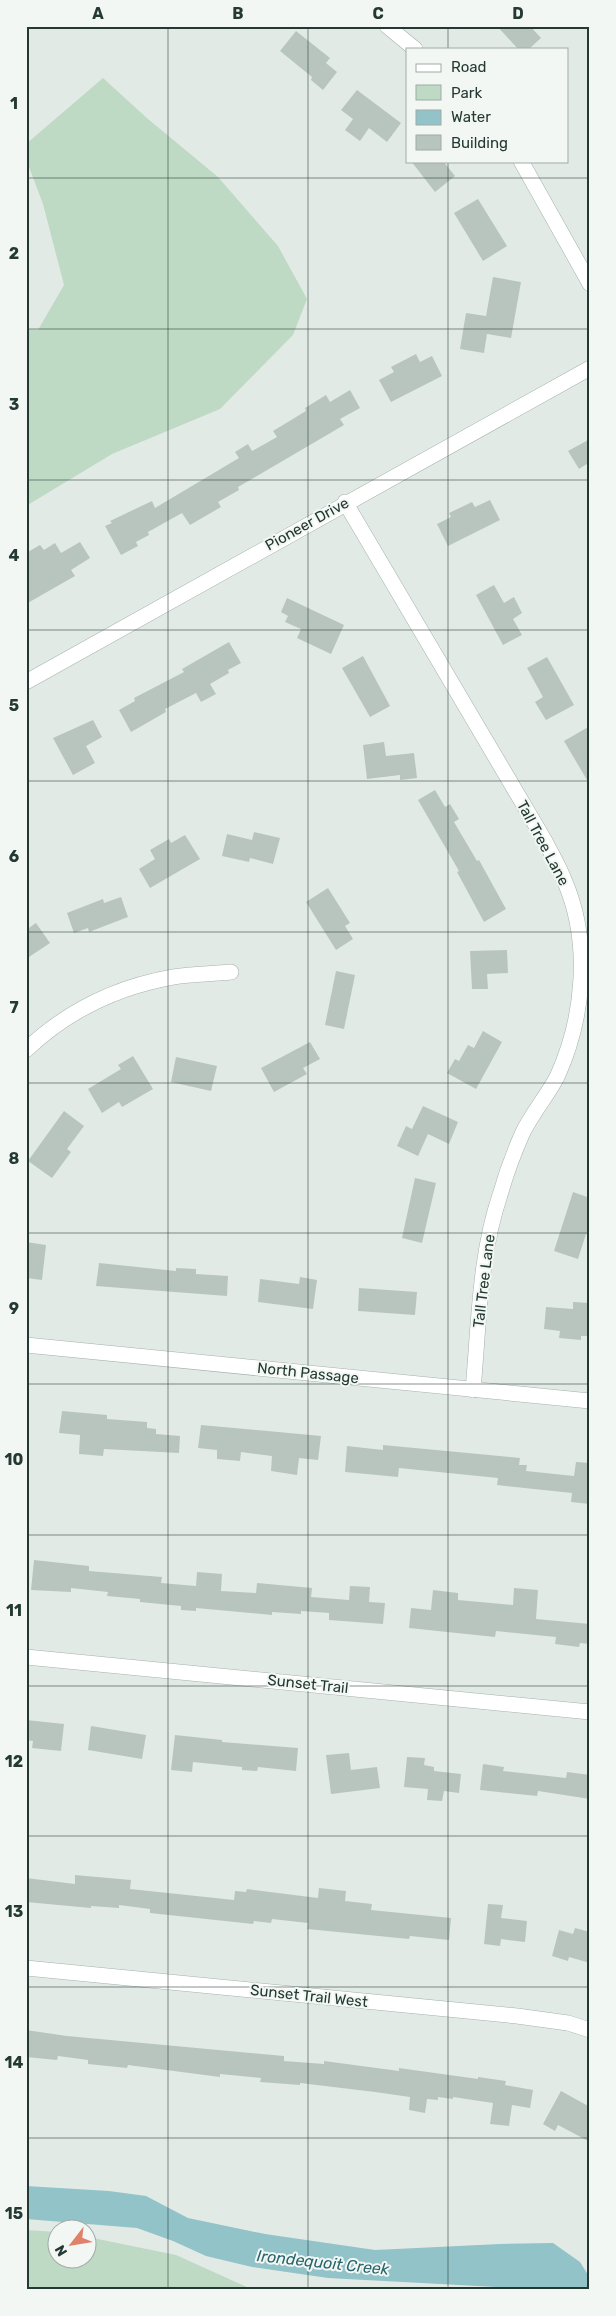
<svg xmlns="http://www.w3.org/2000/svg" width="616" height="2316" font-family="Rubik,sans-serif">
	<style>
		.green { fill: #bed9c4 }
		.water { fill: #91c3c8 }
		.building { fill: #b8c5bf }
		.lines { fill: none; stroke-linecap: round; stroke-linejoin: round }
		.street-casing { stroke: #a5b1ad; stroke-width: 16 }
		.street { stroke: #fff; stroke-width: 15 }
		.grid { fill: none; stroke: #243933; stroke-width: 1; stroke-opacity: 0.55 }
		.labels { text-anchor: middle; stroke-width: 4; stroke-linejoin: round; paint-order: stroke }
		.street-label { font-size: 15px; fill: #243933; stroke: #f2f7f4 }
		.water-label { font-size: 16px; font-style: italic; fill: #26656d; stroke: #f2f7f4 }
		.neatline { fill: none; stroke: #243933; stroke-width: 2 }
		.grid-label { font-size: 16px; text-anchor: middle; font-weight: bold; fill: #243933 }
	</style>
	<rect width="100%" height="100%" fill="#e2eae6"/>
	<!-- green -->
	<g class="green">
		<path d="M103 78 148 119 218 177 278 246 307 299 293 335 220 409 112 454 26 506V329L38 330 64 285 43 204 26 159V144Z"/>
		<path d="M26 2230 57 2232 58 2258H88V2237L176 2255 249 2288 267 2290H26Z"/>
	</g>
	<!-- water -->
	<path class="water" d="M26 2186 109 2191 146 2196 188 2218 265 2234 375 2250 500 2244 553 2243 580 2262 590 2278V2290H550L328 2278 252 2267 206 2256 173 2241 137 2228 26 2219Z"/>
	<!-- building -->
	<g class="building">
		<path d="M497 26H530L541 38 529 49H518Z"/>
		<path d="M296 31 330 58 326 63 337 72 323 90 311 80 312 77 280 51Z"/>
		<path d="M357 90 401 123 387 142 369 128 360 141 345 130 353 119 341 110Z"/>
		<path d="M411 161H443L455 176 435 192Z"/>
		<path d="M478 199 507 246 483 261 454 213Z"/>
		<path d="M493 277 521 282 511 338 487 334 484 353 460 349 466 313 486 316Z"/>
		<path d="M416 354 420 362 432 356 442 376 391 402 379 380 394 372 391 367Z"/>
		<path d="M350 390 360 408 340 419 344 425 238 487 239 490 218 502 221 507 190 525 182 513 148 532 149 535 136 542 138 546 121 555 105 526 112 523 110 521 152 501 155 508 239 458 235 452 248 444 252 451 277 437 273 431 306 411 305 408 326 395 330 402Z"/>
		<path d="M590 439V462L579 469 568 451Z"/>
		<path d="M490 500 500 520 448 546 437 524 451 517 449 513 472 502 475 507Z"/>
		<path d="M80 542 90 558 71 570 75 576 26 604V553L40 545 44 550 55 543 61 553Z"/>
		<path d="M494 585 504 603 514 597 522 613 513 619 522 635 503 645 476 595Z"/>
		<path d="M287 598 344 625 331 654 297 638 301 629 285 622 288 616 281 612Z"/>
		<path d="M229 642 241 663 228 670 229 673 210 684 216 694 201 702 196 693 165 709 166 712 131 732 119 710 135 701 134 698 184 672 182 669Z"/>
		<path d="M363 656 390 706 370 717 342 668Z"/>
		<path d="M547 657 574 705 546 720 535 702 543 697 527 668Z"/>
		<path d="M93 720 102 737 86 746 95 763 73 775 53 738Z"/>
		<path d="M590 726V785L564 741Z"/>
		<path d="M384 742 386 756 414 753 417 778 400 780V775L367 779 363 745Z"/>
		<path d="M435 790 445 807 450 804 459 819 454 822 477 861 479 860 506 909 484 922 457 872 459 871 418 800Z"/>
		<path d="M254 832 280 838 273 864 250 858 249 862 222 856 227 834 252 840Z"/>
		<path d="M185 835 200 859 150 888 139 869 155 859 150 850 169 839 171 843Z"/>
		<path d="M328 888 350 923 345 926 353 939 336 950 306 902Z"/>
		<path d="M121 897 128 917 89 932 88 928 74 933 67 913 103 899 104 903Z"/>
		<path d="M36 923 50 943 26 959V930Z"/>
		<path d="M507 950 508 973 487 974 488 989H472L470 951Z"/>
		<path d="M336 971 355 975 344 1029 325 1025Z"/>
		<path d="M483 1031 502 1042 476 1089 447 1073 455 1059 459 1061 468 1045 474 1048Z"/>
		<path d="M310 1042 320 1059 303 1068 307 1074 274 1092 261 1068Z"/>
		<path d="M133 1056 153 1089 122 1107 119 1102 102 1113 88 1089 121 1069 118 1065Z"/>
		<path d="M176 1057 217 1066 211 1091 171 1082Z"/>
		<path d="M423 1106 458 1122 449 1144 428 1134 418 1156 397 1146 406 1126 412 1129Z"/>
		<path d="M64 1111 84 1126 67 1149 71 1152 52 1178 28 1161Z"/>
		<path d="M415 1178 436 1183 422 1243 402 1238Z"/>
		<path d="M573 1192 590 1198V1236L586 1234 578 1259 554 1251Z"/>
		<path d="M26 1242 46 1245 42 1280 26 1278Z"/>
		<path d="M99 1263 176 1271V1268L196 1269V1274L228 1276 227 1296 96 1286Z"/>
		<path d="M300 1277 317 1280 313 1309 258 1302 260 1279 299 1284Z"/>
		<path d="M359 1288 417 1292 415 1315 358 1311Z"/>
		<path d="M573 1302 590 1303V1336H581V1340L559 1338 560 1331 544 1329 546 1307 573 1309Z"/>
		<path d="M62 1411 107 1415V1419L147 1422V1428L156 1429V1434L180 1436 179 1453 104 1449 103 1456 79 1454 80 1435 59 1433Z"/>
		<path d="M201 1425 321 1436 318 1460 299 1458 297 1475 271 1471 272 1456 241 1452 240 1461 217 1459V1450L198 1448Z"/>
		<path d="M383 1445 520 1458 519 1465H527L526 1471 574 1476 576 1462 590 1463V1504L571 1502 572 1493 497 1485 498 1478 399 1468 398 1477 345 1472 347 1446 383 1450Z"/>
		<path d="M34 1560 89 1566V1571L162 1577 161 1583 196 1586 197 1572 222 1574 221 1591 256 1593 257 1583 312 1588 311 1597 349 1600 350 1586 370 1587 369 1602 385 1603 383 1624 329 1620V1613L301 1611V1614L272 1612V1615L196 1608V1611L181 1610V1606L140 1602V1599L107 1596 108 1592 71 1588V1592L31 1590Z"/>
		<path d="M514 1588 538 1590 536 1619 590 1624V1644L580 1643 579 1647 555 1644 556 1637 496 1631 495 1637 409 1628 411 1608 431 1610 433 1590 458 1593V1600L513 1605Z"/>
		<path d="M26 1720 64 1724 61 1751 32 1748 33 1741 26 1740Z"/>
		<path d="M91 1726 146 1735 142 1759 88 1750Z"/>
		<path d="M175 1735 222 1740V1742L298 1748 296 1771 258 1767 257 1771 242 1770V1767L193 1762 192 1772 171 1770Z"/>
		<path d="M349 1753 351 1770 377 1767 380 1788 331 1794 326 1755Z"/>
		<path d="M407 1757 425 1758 424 1765 434 1767V1771L461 1774 459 1793 444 1791 442 1801 427 1800 428 1789 404 1787Z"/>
		<path d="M483 1764 504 1767 503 1771 566 1778 567 1772 590 1775V1799L538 1791 537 1796 480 1790Z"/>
		<path d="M75 1875 131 1880 130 1889 234 1900 235 1891 246 1892 247 1889 318 1898 319 1888 346 1891 345 1901 372 1904 371 1910 451 1918 449 1940 410 1936 409 1939 307 1929 308 1923 272 1919 271 1923 254 1921 253 1924 150 1913V1909L119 1905V1908L91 1906V1908L26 1902V1878L75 1884Z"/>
		<path d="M488 1904 503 1905 501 1918 527 1921 525 1942 501 1939 500 1946 484 1944Z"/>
		<path d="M575 1928 590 1932V1963L569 1957 568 1961 552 1956 559 1930 573 1934Z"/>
		<path d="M26 2030 67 2036 284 2056V2061L324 2064V2061L399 2071V2068L478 2079V2077L506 2081 505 2085 533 2090 530 2108 512 2105 509 2126 490 2124 493 2103 453 2097V2099L438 2097V2100L427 2099 425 2113 409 2110 410 2097 375 2092 300 2083V2085L260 2082 261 2078 220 2074V2077L128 2065 127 2068 88 2064V2060L58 2056 57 2060 26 2057Z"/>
		<path d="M561 2091 590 2107V2142L558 2125 555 2131 543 2124Z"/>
	</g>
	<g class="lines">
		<!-- street casing -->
		<g class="street-casing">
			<g id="street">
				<path d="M387 26 415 49"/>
				<path d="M521 161 590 284"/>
				<path d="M345 502 545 841C552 855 560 868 565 882 591 943 584 1018 557 1077 547 1096 533 1112 523 1132 514 1152 506 1174 500 1195 479 1257 479 1325 473 1390"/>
				<path d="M26 682 590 368"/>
				<path d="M26 1050C67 1011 117 987 173 977 192 974 212 974 231 972"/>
				<path d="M26 1345 590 1401"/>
				<path d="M26 1657 590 1712"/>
				<path d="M26 1968 517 2016 568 2023 590 2030"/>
			</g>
		</g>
		<!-- street -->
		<use href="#street" class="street"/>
	</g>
	<!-- grid -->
	<path class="grid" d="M168 26V2290M308 26V2290M448 26V49M448 161V2290M26 178H590M26 329H590M26 480H590M26 630H590M26 781H590M26 932H590M26 1083H590M26 1233H590M26 1384H590M26 1535H590M26 1686H590M26 1836H590M26 1987H590M26 2138H590"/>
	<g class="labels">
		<!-- street labels -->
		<g class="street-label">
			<text transform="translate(307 524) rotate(-29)" y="5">Pioneer Drive</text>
			<text transform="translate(543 843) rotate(62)" y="5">Tall Tree Lane</text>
			<text transform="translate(484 1281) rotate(-83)" y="5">Tall Tree Lane</text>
			<text transform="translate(308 1373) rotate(6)" y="5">North Passage</text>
			<text transform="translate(308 1684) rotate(6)" y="5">Sunset Trail</text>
			<text transform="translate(309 1996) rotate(6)" y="5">Sunset Trail West</text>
		</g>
		<!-- water labels -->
		<g class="water-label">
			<text transform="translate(323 2262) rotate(6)" y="6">Irondequoit Creek</text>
		</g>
	</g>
	<!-- border -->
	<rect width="616" height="2316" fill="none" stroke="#f2f7f4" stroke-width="55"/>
	<!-- legend -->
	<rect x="406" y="48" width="162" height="115" fill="#f2f7f4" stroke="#a0aba7"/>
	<rect x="416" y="64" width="25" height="8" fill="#ffffff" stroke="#a0aba7"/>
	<text x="451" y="72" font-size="15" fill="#243933">Road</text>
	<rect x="416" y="85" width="25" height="15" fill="#bed9c4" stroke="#a0aba7"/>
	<text x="451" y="98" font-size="15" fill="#243933">Park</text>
	<rect x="416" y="110" width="25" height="15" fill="#91c3c8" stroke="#a0aba7"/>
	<text x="451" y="122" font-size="15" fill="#243933">Water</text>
	<rect x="416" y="135" width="25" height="15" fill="#b8c5bf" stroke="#a0aba7"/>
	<text x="451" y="148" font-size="15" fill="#243933">Building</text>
	<!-- north arrow -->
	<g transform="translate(72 2244) rotate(239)"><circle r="24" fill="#f2f7f4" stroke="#a0aba7"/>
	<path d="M0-4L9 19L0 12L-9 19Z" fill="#e0826a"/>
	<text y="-8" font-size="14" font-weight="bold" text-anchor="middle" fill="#243933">N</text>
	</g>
	<rect x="28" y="28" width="560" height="2260" class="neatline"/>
	<g class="grid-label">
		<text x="98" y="19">A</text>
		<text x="238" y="19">B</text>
		<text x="378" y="19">C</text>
		<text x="518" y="19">D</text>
		<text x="14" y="109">1</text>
		<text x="14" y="259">2</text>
		<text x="14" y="410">3</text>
		<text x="14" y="561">4</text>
		<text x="14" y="711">5</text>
		<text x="14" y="862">6</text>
		<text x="14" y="1013">7</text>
		<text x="14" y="1164">8</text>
		<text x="14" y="1314">9</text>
		<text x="14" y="1465">10</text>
		<text x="14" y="1616">11</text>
		<text x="14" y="1767">12</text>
		<text x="14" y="1917">13</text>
		<text x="14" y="2068">14</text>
		<text x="14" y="2219">15</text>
	</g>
</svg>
